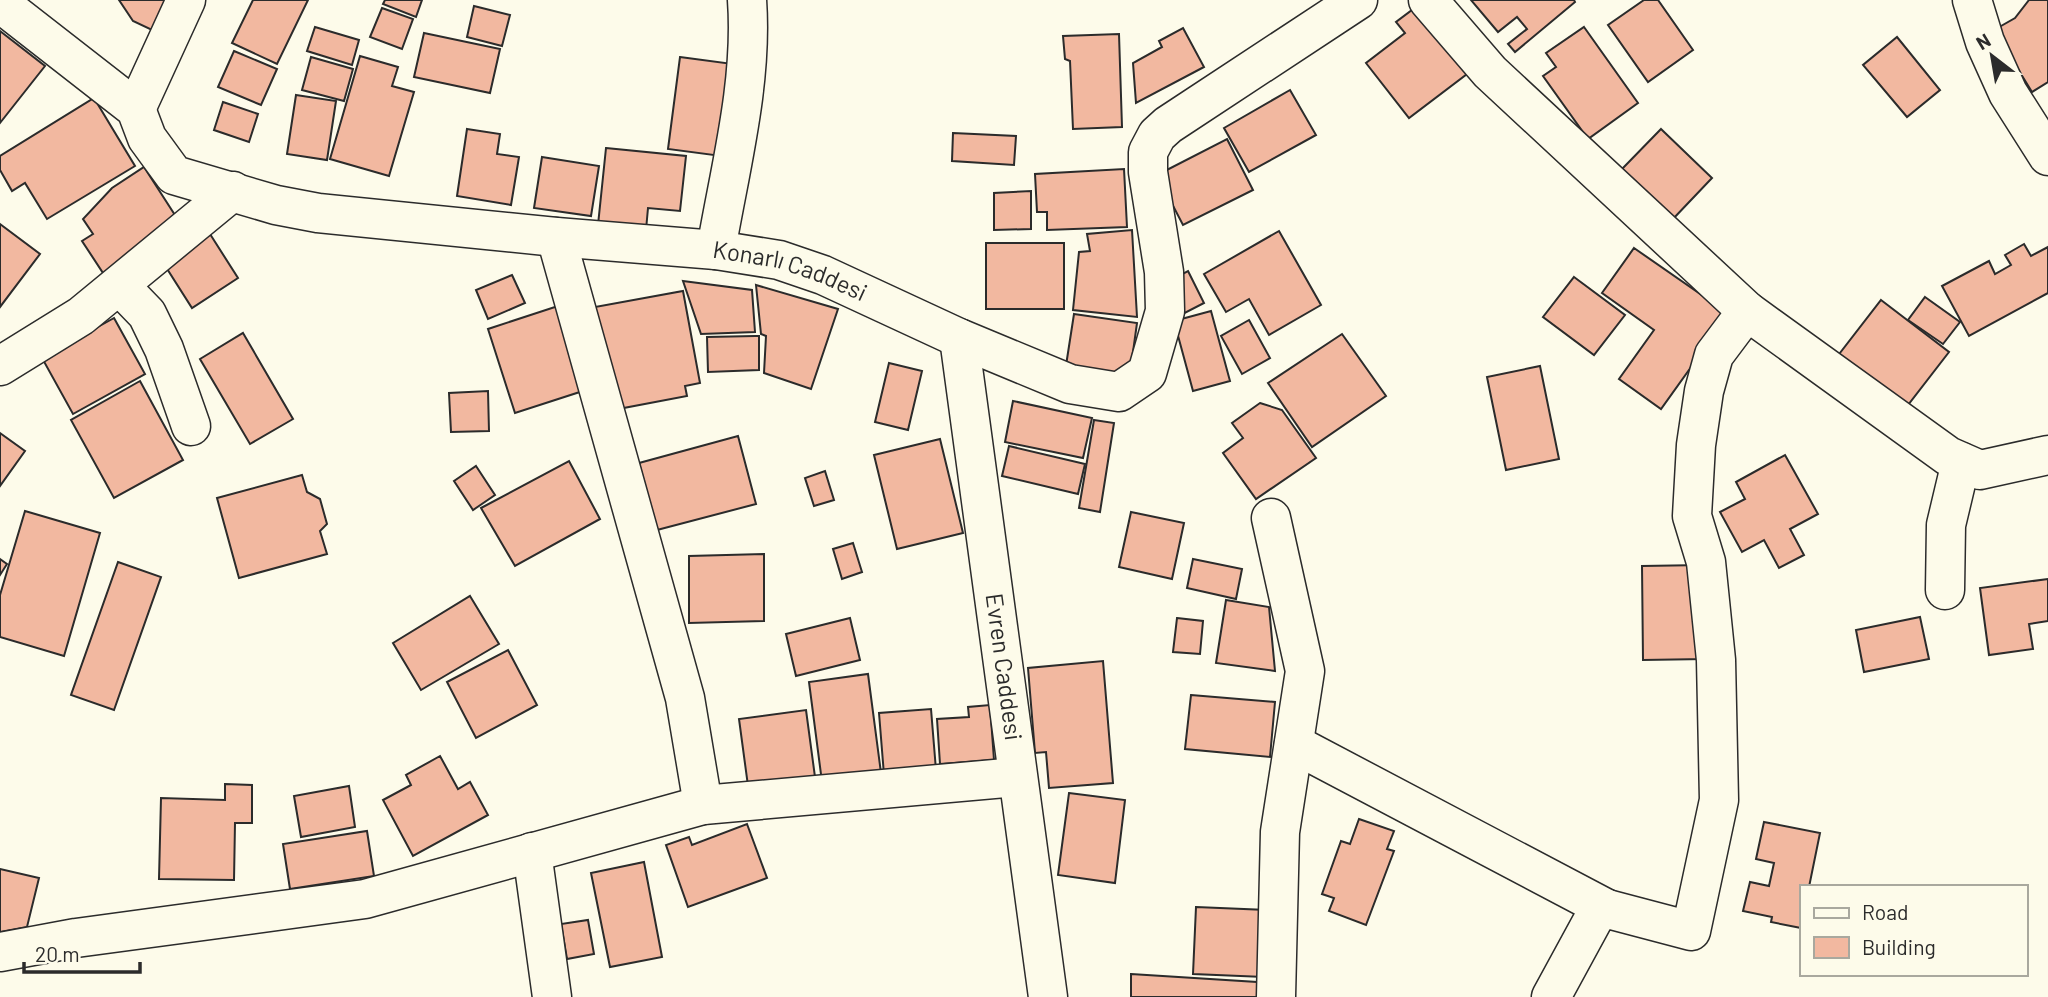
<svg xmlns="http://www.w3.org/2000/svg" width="2048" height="997" font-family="Barlow,sans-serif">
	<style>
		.building { fill: #f2b8a0; stroke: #2b2b2b; stroke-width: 2 }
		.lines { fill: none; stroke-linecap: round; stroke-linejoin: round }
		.minor-casing { stroke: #2b2b2b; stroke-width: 41 }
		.minor { stroke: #fdfbea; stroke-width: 38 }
		.labels { text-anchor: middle; stroke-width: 5; stroke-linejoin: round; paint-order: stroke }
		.street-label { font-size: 24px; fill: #2b2b2b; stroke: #fdfbea }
	</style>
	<rect width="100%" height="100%" fill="#fdfbea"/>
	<!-- building -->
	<g class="building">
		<path d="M119 0H166L152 30 133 21Z"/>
		<path d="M253 0H308L277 64 232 43Z"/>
		<path d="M385 0H422L416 17 383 4Z"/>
		<path d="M1471 0H1574L1575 2 1515 52 1508 44 1527 29 1517 17 1498 32Z"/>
		<path d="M1644 0H1658L1693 50 1648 82 1608 25Z"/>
		<path d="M2029 0H2048V82L2032 92 1994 30 2015 18Z"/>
		<path d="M474 6 510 15 502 46 467 37Z"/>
		<path d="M1416 7 1467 74 1409 118 1366 63 1405 33 1396 22Z"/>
		<path d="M382 8 413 19 402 49 370 37Z"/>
		<path d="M315 27 359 40 352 65 307 51Z"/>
		<path d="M1584 27 1638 103 1588 139 1543 76 1556 67 1546 53Z"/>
		<path d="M1183 28 1204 67 1136 103 1133 63 1162 47 1159 41Z"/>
		<path d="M0 31 45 66 0 123Z"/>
		<path d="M424 33 500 49 490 93 414 77Z"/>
		<path d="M1119 34 1122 127 1073 129 1070 61 1065 59 1063 36Z"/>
		<path d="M1897 37 1940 90 1907 117 1863 65Z"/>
		<path d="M234 51 277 69 261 105 218 87Z"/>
		<path d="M360 56 398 67 392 86 414 92 389 176 330 159Z"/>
		<path d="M311 57 353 69 344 101 302 90Z"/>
		<path d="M680 57 733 64 721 156 668 149Z"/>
		<path d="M1290 90 1316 135 1249 172 1224 128Z"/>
		<path d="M296 95 336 101 327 160 287 154Z"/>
		<path d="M94 98 135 166 47 219 25 183 12 191 0 170V156Z"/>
		<path d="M223 102 258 114 249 142 214 130Z"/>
		<path d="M467 129 500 134 497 154 519 157 511 205 457 196Z"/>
		<path d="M1661 129 1712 178 1672 220 1621 170Z"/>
		<path d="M953 133 1016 136 1014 165 952 161Z"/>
		<path d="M1227 139 1253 190 1183 225 1157 175Z"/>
		<path d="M606 148 686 156 680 211 648 208 646 230 598 225Z"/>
		<path d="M542 157 599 166 591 216 534 208Z"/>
		<path d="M144 167 182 226 105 276 82 241 93 234 83 219 112 188Z"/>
		<path d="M1124 169 1127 227 1047 230V212H1037L1035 174Z"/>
		<path d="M1031 191V229L994 230V193Z"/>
		<path d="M0 224 40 254 0 307Z"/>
		<path d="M1132 230 1137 317 1073 310 1079 252 1090 251 1087 234Z"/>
		<path d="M1279 231 1321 305 1269 335 1249 299 1226 312 1204 274Z"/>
		<path d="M210 234 238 278 192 308 164 264Z"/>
		<rect x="986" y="243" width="78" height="66"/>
		<path d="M2024 244 2031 256 2048 247V293L1969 336 1942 286 1989 261 1995 274 2011 265 2005 255Z"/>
		<path d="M1634 248 1729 314 1661 409 1619 379 1654 330 1602 293Z"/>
		<path d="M1188 271 1204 303 1173 319 1167 282Z"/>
		<path d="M512 275 525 303 488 319 476 290Z"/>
		<path d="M1574 277 1625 315 1594 355 1543 317Z"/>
		<path d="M683 281 752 290 755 332 701 334Z"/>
		<path d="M756 285 838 309 811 389 764 373 766 336 761 334Z"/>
		<path d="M683 291 700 383 685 386 687 396 613 410 595 307Z"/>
		<path d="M1925 297 1960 322 1943 344 1908 320Z"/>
		<path d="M1881 300 1949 352 1901 414 1833 362Z"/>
		<path d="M561 305 589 389 515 413 488 329Z"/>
		<path d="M1211 311 1230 381 1193 391 1174 321Z"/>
		<path d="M1074 314 1137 323 1129 381 1065 372Z"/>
		<path d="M114 318 145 374 73 414 42 358Z"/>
		<path d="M1249 320 1270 358 1242 374 1221 336Z"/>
		<path d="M243 333 293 419 250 444 200 359Z"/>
		<path d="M1342 334 1386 396 1312 447 1268 383Z"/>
		<path d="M755 336H759V370L708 372 707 337Z"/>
		<path d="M889 363 922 371 908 430 875 422Z"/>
		<path d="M1540 366 1559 459 1506 470 1487 377Z"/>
		<path d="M140 381 183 460 114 498 71 420Z"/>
		<path d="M488 391 489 431 451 432 449 393Z"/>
		<path d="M1013 401 1092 418 1083 458 1005 442Z"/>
		<path d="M1260 403 1282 410 1316 458 1256 499 1223 453 1243 438 1232 423Z"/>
		<path d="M1094 420 1114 423 1100 512 1079 508Z"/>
		<path d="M0 433 25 451 0 486Z"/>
		<path d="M738 436 756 504 657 530 639 463Z"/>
		<path d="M940 439 963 533 897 549 874 455Z"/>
		<path d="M1009 446 1085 464 1078 494 1002 476Z"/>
		<path d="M1785 455 1818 514 1790 529 1804 555 1779 568 1764 540 1742 552 1720 512 1745 499 1736 482Z"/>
		<path d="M569 461 600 519 515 566 481 508Z"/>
		<path d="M476 466 495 495 473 510 454 481Z"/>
		<path d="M825 471 834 500 814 506 805 478Z"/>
		<path d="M302 475 307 492 320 499 327 524 320 531 327 554 239 578 217 498Z"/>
		<path d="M25 511 100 533 64 656 0 637V595Z"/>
		<path d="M1131 512 1184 523 1172 579 1119 567Z"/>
		<path d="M853 543 862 572 842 579 833 549Z"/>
		<path d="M764 554V621L689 623V556Z"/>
		<path d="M0 559 7 564 0 575Z"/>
		<path d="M1193 559 1242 569 1236 599 1187 588Z"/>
		<path d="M118 562 161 577 114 710 71 695Z"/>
		<path d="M1703 565 1705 659 1643 660 1642 566Z"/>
		<path d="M2048 579V621L2029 624 2033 649 1989 655 1980 588Z"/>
		<path d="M470 596 499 644 421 690 393 643Z"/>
		<path d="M1226 600 1269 607 1275 671 1216 663Z"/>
		<path d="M1920 617 1929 659 1864 672 1856 630Z"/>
		<path d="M850 618 860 660 796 676 786 634Z"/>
		<path d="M1177 618 1203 621 1200 654 1173 652Z"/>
		<path d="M508 650 537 705 476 738 447 682Z"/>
		<path d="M1103 661 1113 783 1049 788 1046 752 1035 753 1028 668Z"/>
		<path d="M868 674 881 773 822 782 809 682Z"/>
		<path d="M1191 695 1275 702 1270 757 1185 749Z"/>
		<path d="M990 705 994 760 940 764 937 719 969 717 968 707Z"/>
		<path d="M931 709 936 770 884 775 879 713Z"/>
		<path d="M806 710 815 777 748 786 739 719Z"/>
		<path d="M440 756 458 789 470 782 488 815 413 856 383 800 411 785 406 775Z"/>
		<path d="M225 784 252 785V823H235L234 880 159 879 161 798 225 800Z"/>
		<path d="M349 786 355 827 301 837 294 796Z"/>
		<path d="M1069 793 1125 800 1115 883 1058 875Z"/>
		<path d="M1359 819 1394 831 1387 849 1394 851 1366 925 1329 911 1334 898 1322 894 1341 841 1350 844Z"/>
		<path d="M1764 822 1820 833 1809 887H1801V928L1771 922 1772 917 1743 911 1750 882 1769 886 1774 863 1756 859Z"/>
		<path d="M747 824 767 878 688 907 666 845 689 837 692 845Z"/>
		<path d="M367 831 374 876 290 889 283 844Z"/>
		<path d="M644 862 662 957 610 967 591 873Z"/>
		<path d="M0 869 39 878 27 927 0 932Z"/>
		<path d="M1196 907 1267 910 1264 977 1193 974Z"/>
		<path d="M588 920 594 954 567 959 561 924Z"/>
		<path d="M1131 974 1257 982 1260 997H1131Z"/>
	</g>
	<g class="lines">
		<!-- minor casing -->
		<g class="minor-casing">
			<g id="minor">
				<path d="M1428 0 1490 72 1747 311 1948 456 1980 470 2048 455"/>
				<path d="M1972 0 1985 42 2008 93 2048 156"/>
				<path id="s1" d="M0 3 136 109 147 138 174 175 276 205 318 213 556 237 716 250 779 260 823 275 959 338 1070 384 1119 392 1147 373 1165 311 1164 272 1148 172V152L1157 135 1168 125 1358 0"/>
				<path d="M136 109 186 0"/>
				<path d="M556 237 685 698 703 805"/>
				<path d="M716 250C730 168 753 83 747 0"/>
				<path d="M120 286 147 314 164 349 191 426"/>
				<path id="s2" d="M959 338 1048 997"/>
				<path d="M0 366 81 316 233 191"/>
				<path d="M1271 518 1305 671 1280 832 1276 997"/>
				<path d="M1945 590 1946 525 1961 462"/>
				<path d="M1294 744 1607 909"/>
				<path d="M532 852 552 997"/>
				<path d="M0 952 76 938 365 899 703 805 1017 777"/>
				<path d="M1551 997 1600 907 1691 931 1719 800 1716 660 1706 562 1692 516 1696 445 1704 391 1714 355 1747 311"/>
			</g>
		</g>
		<!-- minor -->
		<use href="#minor" class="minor"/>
	</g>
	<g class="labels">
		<!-- street labels -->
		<g class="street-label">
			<text dy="8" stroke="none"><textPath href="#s1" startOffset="875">Konarlı Caddesi</textPath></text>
			<text dy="8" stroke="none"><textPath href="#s2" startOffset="332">Evren Caddesi</textPath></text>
		</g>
	</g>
	<!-- legend -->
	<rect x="1800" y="885" width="228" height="91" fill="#fdfbea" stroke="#a9a89e" stroke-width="2"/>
	<rect x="1814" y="908" width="35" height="10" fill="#fdfbea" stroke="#a9a89e" stroke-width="2"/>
	<text x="1862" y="920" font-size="21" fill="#2b2b2b">Road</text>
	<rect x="1814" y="937" width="35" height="21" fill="#f2b8a0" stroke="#a9a89e" stroke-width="2"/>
	<text x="1862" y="955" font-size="21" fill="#2b2b2b">Building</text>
	<!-- north arrow -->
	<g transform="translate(1992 56) rotate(329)" stroke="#fdfbea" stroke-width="5" paint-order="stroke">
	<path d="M0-5L12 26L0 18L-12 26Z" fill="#2b2b2b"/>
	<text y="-10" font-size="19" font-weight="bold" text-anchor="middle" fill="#2b2b2b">N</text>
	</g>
	<!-- scale -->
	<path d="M24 962v10h116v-10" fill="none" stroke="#2b2b2b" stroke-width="3.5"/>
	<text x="35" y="962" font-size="21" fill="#2b2b2b" stroke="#fdfbea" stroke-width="5" paint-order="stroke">20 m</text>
</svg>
